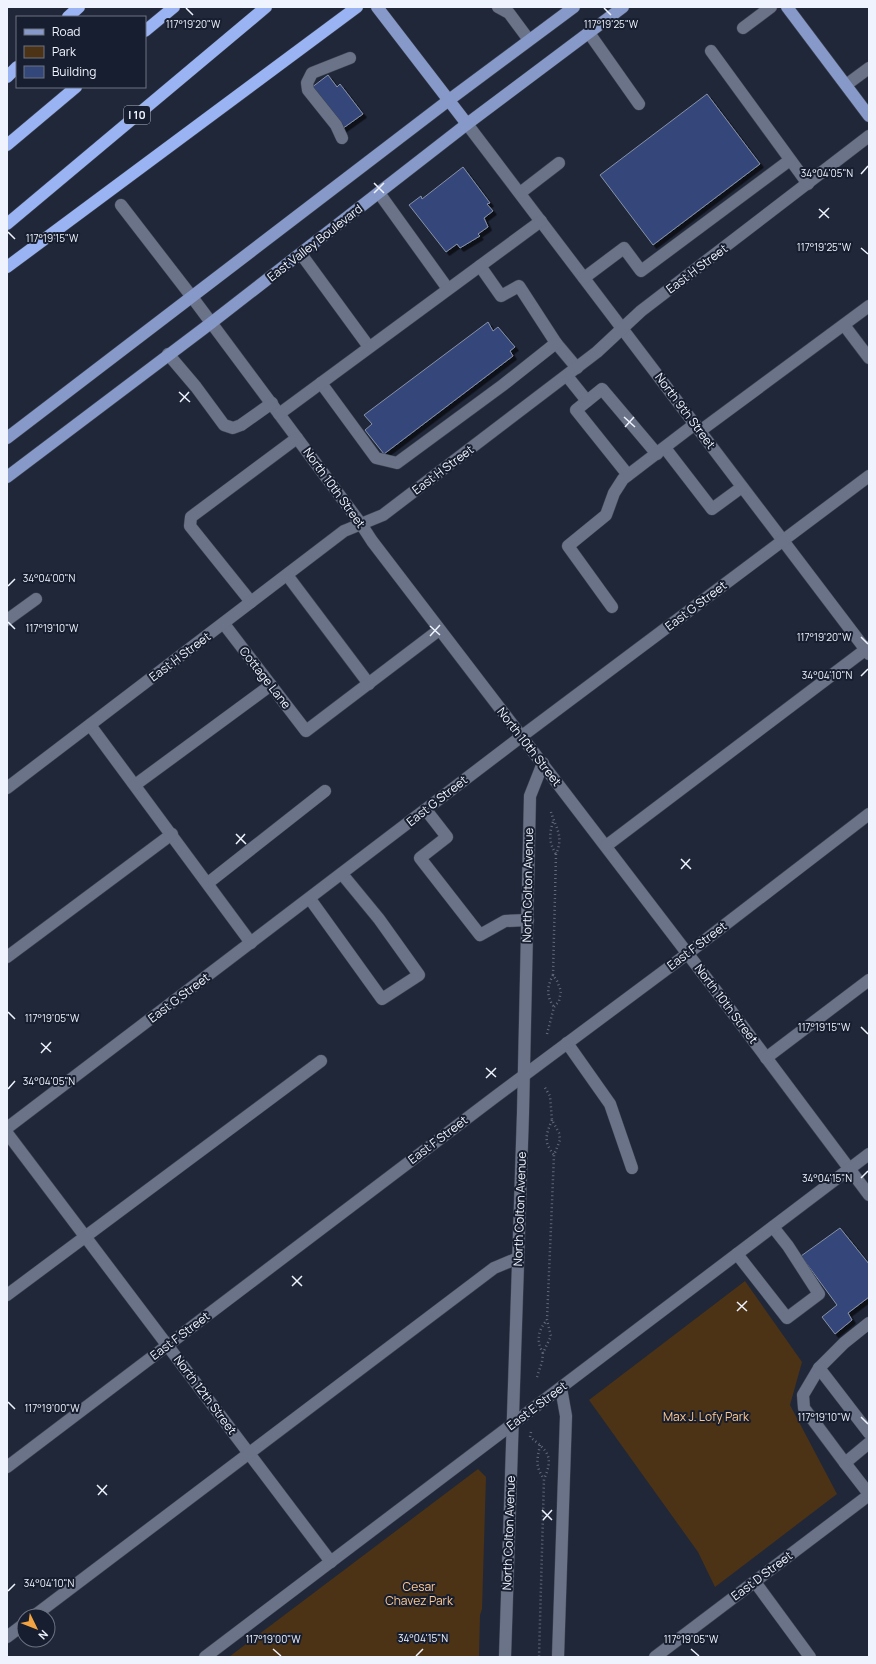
<svg xmlns="http://www.w3.org/2000/svg" width="876" height="1664" font-family="Manrope,sans-serif">
	<style>
		.green { fill: #4c3315 }
		.building { fill: #34477a; stroke: #8791a7; filter: url(#shadow) }
		.lines { fill: none; stroke-linecap: round; stroke-linejoin: round }
		.minor-casing { stroke: #3c4251; stroke-width: 13 }
		.major-casing { stroke: #3c4251; stroke-width: 13 }
		.highway-casing { stroke: #3c4251; stroke-width: 13 }
		.path { stroke: #646a7a; stroke-width: 2.5; stroke-dasharray: 1 3; stroke-linecap: butt }
		.minor { stroke: #6a7388; stroke-width: 12 }
		.major { stroke: #8799c8; stroke-width: 12 }
		.highway { stroke: #9ab3f2; stroke-width: 12 }
		.ticks { fill: none; stroke: #eff3fd; stroke-width: 1.5 }
		.labels { text-anchor: middle; stroke-width: 4; stroke-linejoin: round; paint-order: stroke }
		.shield { fill: #171e2f; stroke: #aeb3bf; stroke-width: 1 }
		.shield-label { font-size: 11px; font-weight: bold; fill: #eff3fd }
		.street-label { font-size: 12px; fill: #eff3fd; stroke: #171e2f }
		.park-label { font-size: 12px; fill: #fec98f; stroke: #171e2f }
		.ticks-label { font-size: 10px; text-anchor: middle; fill: #eff3fd; stroke: #171e2f; stroke-width: 4; stroke-linejoin: round; paint-order: stroke }
	</style>
	<defs>
		<filter id="shadow"><feDropShadow dx="3.5" dy="3.5" stdDeviation="0" flood-color="#0009"/></filter>
	</defs>
	<rect width="100%" height="100%" fill="#202739"/>
	<!-- green -->
	<g class="green">
		<path d="M745 1281 802 1362 790 1405 837 1494 715 1587 698 1552 589 1400Z"/>
		<path d="M478 1469 486 1477 482 1609 480 1615 479 1657H229Z"/>
	</g>
	<!-- building -->
	<g class="building">
		<path d="M328 75 337 87 340 84 363 114 342 129 311 88Z"/>
		<path d="M707 94 760 164 653 245 600 175Z"/>
		<path d="M463 167 490 203 487 204 493 211 484 218 488 227 478 234 480 236 460 248 457 244 446 252 409 205 421 196 422 199Z"/>
		<path d="M488 322 493 331 498 327 515 347 510 351 513 356 384 454 365 430 372 424 364 415Z"/>
		<path d="M840 1228 869 1264V1297L848 1313 852 1320 835 1334 822 1317 837 1305 801 1256Z"/>
	</g>
	<g class="lines">
		<!-- minor casing -->
		<g class="minor-casing">
			<g id="minor">
				<path d="M498 7 509 13 529 40"/>
				<path d="M743 28 771 7"/>
				<path d="M589 33 639 104"/>
				<path d="M711 51 808 184"/>
				<path d="M846 85 869 68"/>
				<path d="M467 124 869 654"/>
				<path d="M342 138 336 125 308 90 307 83 312 73 350 58"/>
				<path d="M379 193 448 289"/>
				<path d="M520 193 559 163"/>
				<path d="M121 205 192 297 361 524 372 541 720 996 869 1195"/>
				<path d="M301 254 369 347"/>
				<path d="M480 266 501 296 519 286 556 343 577 368"/>
				<path d="M584 278 624 248 641 271 790 160"/>
				<path d="M844 325 869 358"/>
				<path d="M168 354 196 387 224 425 233 428 241 425 272 403"/>
				<path d="M567 376 587 401"/>
				<path d="M321 383 376 458 397 463 503 385 556 343"/>
				<path d="M279 414 541 221"/>
				<path d="M700 431 869 306"/>
				<path d="M665 448 712 509 742 487"/>
				<path d="M628 475 576 410 602 389 657 454"/>
				<path d="M287 575 369 684"/>
				<path d="M251 602 190 526 191 517 297 438"/>
				<path d="M612 607 568 546 606 515 614 493 623 479 695 424"/>
				<path d="M7 620 36 599"/>
				<path d="M224 624 306 731 439 630"/>
				<path d="M90 725 251 943"/>
				<path d="M135 785 271 685"/>
				<path d="M7 788 344 531 383 515 597 352 641 311 869 136"/>
				<path d="M426 810 447 837 420 858 480 935 505 921 528 920"/>
				<path d="M606 846 869 647"/>
				<path d="M208 883 325 791"/>
				<path d="M310 899 382 999 419 975 379 919 342 874"/>
				<path d="M7 957 172 834"/>
				<path d="M567 1043 610 1104 632 1168"/>
				<path d="M766 1058 869 980"/>
				<path d="M7 1128 522 736 869 476"/>
				<path d="M7 1133 331 1562"/>
				<path d="M737 1254 787 1318 819 1294 788 1246 773 1227"/>
				<path d="M7 1295 321 1061"/>
				<path d="M869 1323 844 1343 819 1368 803 1395 804 1408 845 1463 869 1443"/>
				<path d="M819 1368 869 1433"/>
				<path d="M845 1463 869 1494"/>
				<path d="M7 1467 495 1097 687 954 869 814"/>
				<path d="M755 1582 810 1657"/>
				<path d="M34 1616 494 1268 518 1258"/>
				<path d="M7 1637 24 1624"/>
				<path d="M205 1657 869 1154"/>
				<path d="M505 1657 523 1113 530 796 543 763"/>
				<path d="M558 1657 566 1416 561 1388"/>
				<path d="M655 1657 869 1495"/>
			</g>
		</g>
		<!-- major casing -->
		<g class="major-casing">
			<g id="major">
				<path d="M377 7 467 124"/>
				<path d="M787 7 869 116"/>
				<path d="M7 438 449 100 574 7"/>
				<path d="M7 477 211 323 467 124 623 7"/>
			</g>
		</g>
		<!-- highway casing -->
		<g class="highway-casing">
			<g id="highway">
				<path d="M68 17 79 7"/>
				<path d="M145 31 174 7"/>
				<path d="M7 77 17 67"/>
				<path d="M7 145 76 87"/>
				<path d="M7 224 266 7"/>
				<path d="M7 267 357 7"/>
			</g>
		</g>
		<!-- path -->
		<g class="path">
			<path d="M553 822C549 834 549 843 556 854"/>
			<path d="M553 975C547 987 546 996 554 1007"/>
			<path d="M547 1034 554 1007 559 1001 561 991 557 981 553 975 556 854C564 836 556 829 551 812"/>
			<path d="M552 1120C546 1135 543 1141 554 1155"/>
			<path d="M543 1353C536 1341 538 1330 547 1320"/>
			<path d="M537 1377 542 1362 543 1353 551 1336 547 1320 554 1155 560 1140 559 1133 552 1120 550 1096 544 1086"/>
			<path d="M531 1432 530 1437C548 1451 554 1457 544 1479L539 1657"/>
			<path d="M540 1445C537 1460 535 1466 544 1479"/>
		</g>
		<!-- minor -->
		<use href="#minor" class="minor"/>
		<!-- major -->
		<use href="#major" class="major"/>
		<!-- highway -->
		<use href="#highway" class="highway"/>
	</g>
	<!-- ticks -->
	<path class="ticks" d="M186 8 193 15M604 8 611 15M861 174 868 166M374 183 384 193M374 193 384 183M819 209 829 218M819 218 829 208M8 232 15 239M861 248 868 254M179 392 190 402M180 402 189 392M624 417 635 427M625 427 634 417M8 586 15 579M8 622 15 629M430 626 440 635M430 636 440 625M861 637 868 644M861 676 868 669M236 834 246 844M236 844 245 834M681 859 691 869M681 869 690 859M8 1012 15 1019M861 1027 868 1034M41 1043 51 1052M41 1053 51 1042M486 1068 496 1077M486 1078 496 1068M8 1089 15 1081M861 1178 868 1171M292 1276 302 1286M292 1286 302 1276M737 1302 747 1311M737 1311 747 1301M8 1402 15 1409M861 1417 868 1424M97 1485 107 1495M98 1495 107 1485M542 1510 552 1520M543 1520 552 1510M8 1591 15 1584M273 1649 281 1656M691 1649 699 1656M416 1656 423 1649"/>
	<g class="labels">
		<!-- shield labels -->
		<rect class="shield" x="124" y="106" width="26" height="18" rx="3"/>
		<g class="shield-label">
			<text x="137" y="119">I 10</text>
		</g>
		<!-- street labels -->
		<g class="street-label">
			<text transform="translate(315 243) rotate(-38)" y="4">East Valley Boulevard</text>
			<text transform="translate(697 269) rotate(-37)" y="4">East H Street</text>
			<text transform="translate(685 411) rotate(53)" y="4">North 9th Street</text>
			<text transform="translate(443 470) rotate(-37)" y="4">East H Street</text>
			<text transform="translate(334 488) rotate(54)" y="4">North 10th Street</text>
			<text transform="translate(696 606) rotate(-37)" y="4">East G Street</text>
			<text transform="translate(180 657) rotate(-37)" y="4">East H Street</text>
			<text transform="translate(265 678) rotate(52)" y="4">Cottage Lane</text>
			<text transform="translate(529 747) rotate(52)" y="4">North 10th Street</text>
			<text transform="translate(437 801) rotate(-38)" y="4">East G Street</text>
			<text transform="translate(528 885) rotate(-89)" y="4">North Colton Avenue</text>
			<text transform="translate(697 946) rotate(-37)" y="4">East F Street</text>
			<text transform="translate(179 998) rotate(-37)" y="4">East G Street</text>
			<text transform="translate(726 1004) rotate(53)" y="4">North 10th Street</text>
			<text transform="translate(438 1140) rotate(-37)" y="4">East F Street</text>
			<text transform="translate(520 1209) rotate(-88)" y="4">North Colton Avenue</text>
			<text transform="translate(180 1336) rotate(-37)" y="4">East F Street</text>
			<text transform="translate(205 1395) rotate(53)" y="4">North 12th Street</text>
			<text transform="translate(537 1406) rotate(-37)" y="4">East E Street</text>
			<text transform="translate(509 1533) rotate(-88)" y="4">North Colton Avenue</text>
			<text transform="translate(762 1576) rotate(-37)" y="4">East D Street</text>
		</g>
		<!-- park labels -->
		<g class="park-label">
			<text x="706" y="1421">Max J. Lofy Park</text>
			<text x="419" y="1591">Cesar<tspan x="419" dy="14">Chavez Park</tspan></text>
		</g>
	</g>
	<g class="ticks-label">
		<text x="611" y="28">117°19'25"W</text>
		<text x="193" y="28">117°19'20"W</text>
		<text x="827" y="177">34°04'05"N</text>
		<text x="52" y="242">117°19'15"W</text>
		<text x="824" y="251">117°19'25"W</text>
		<text x="49" y="582">34°04'00"N</text>
		<text x="52" y="632">117°19'10"W</text>
		<text x="824" y="641">117°19'20"W</text>
		<text x="827" y="679">34°04'10"N</text>
		<text x="52" y="1022">117°19'05"W</text>
		<text x="824" y="1031">117°19'15"W</text>
		<text x="49" y="1085">34°04'05"N</text>
		<text x="827" y="1182">34°04'15"N</text>
		<text x="52" y="1412">117°19'00"W</text>
		<text x="824" y="1421">117°19'10"W</text>
		<text x="49" y="1587">34°04'10"N</text>
		<text x="423" y="1642">34°04'15"N</text>
		<text x="273" y="1643">117°19'00"W</text>
		<text x="691" y="1643">117°19'05"W</text>
	</g>
	<!-- border -->
	<rect width="876" height="1664" fill="none" stroke="#eff3fd" stroke-width="16"/>
	<!-- legend -->
	<rect x="16" y="16" width="130" height="72" fill="#171e2f" stroke="#6d7381"/>
	<rect x="24" y="29" width="20" height="6" fill="#8799c8" stroke="#6d7381"/>
	<text x="52" y="36" font-size="12" fill="#eff3fd">Road</text>
	<rect x="24" y="46" width="20" height="12" fill="#4c3315" stroke="#6d7381"/>
	<text x="52" y="56" font-size="12" fill="#eff3fd">Park</text>
	<rect x="24" y="66" width="20" height="12" fill="#34477a" stroke="#6d7381"/>
	<text x="52" y="76" font-size="12" fill="#eff3fd">Building</text>
	<!-- north arrow -->
	<g transform="translate(36 1628) rotate(133)"><circle r="19" fill="#171e2f" stroke="#6d7381"/>
	<path d="M0-3L7 15L0 10L-7 15Z" fill="#f3a442"/>
	<text y="-6" font-size="11" font-weight="bold" text-anchor="middle" fill="#eff3fd">N</text>
	</g>
</svg>
